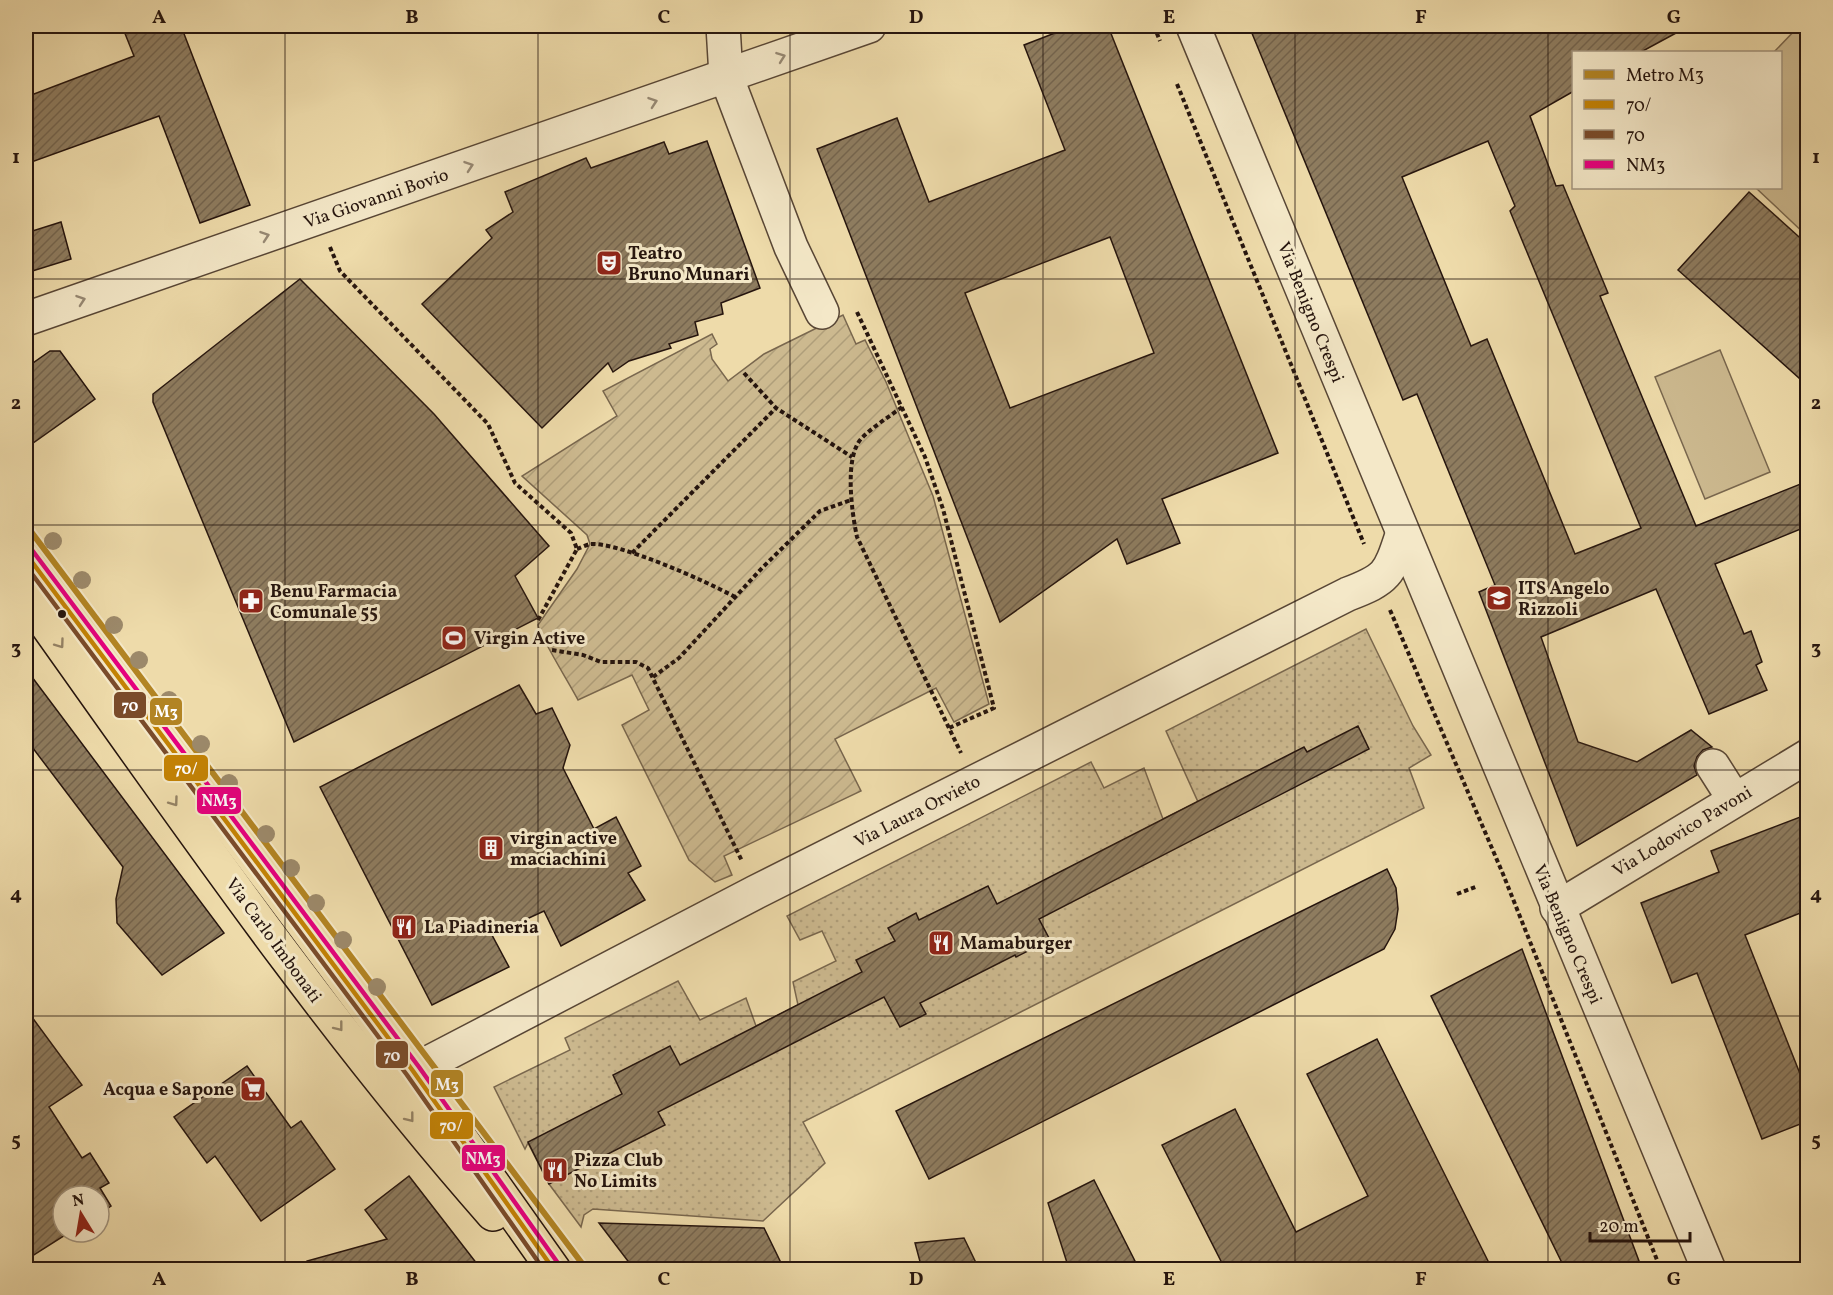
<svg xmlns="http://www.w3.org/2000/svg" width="1833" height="1295" font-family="Vollkorn,serif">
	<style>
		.grass { fill: url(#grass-dots); stroke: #79674e; stroke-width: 1.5 }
		.park { fill: #ccb98f; stroke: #79674e; stroke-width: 1.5 }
		.garden { fill: url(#garden-furrows); stroke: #79674e; stroke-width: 1.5 }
		.building { fill: url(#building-hatch); stroke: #26150e; stroke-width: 1.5; fill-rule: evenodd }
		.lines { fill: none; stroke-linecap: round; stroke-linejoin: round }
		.minor-casing { stroke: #584635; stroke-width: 36 }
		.major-casing { stroke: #26150e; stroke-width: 36 }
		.path { stroke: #26150e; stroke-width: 4; stroke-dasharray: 4.5 3; stroke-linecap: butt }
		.minor { stroke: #f4e8c8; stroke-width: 33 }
		.major { stroke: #eedbaa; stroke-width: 33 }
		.bus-1-casing { stroke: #f4e8c8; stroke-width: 9 }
		.bus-2-casing { stroke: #f4e8c8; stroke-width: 9 }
		.bus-3-casing { stroke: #f4e8c8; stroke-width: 9 }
		.bus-1 { stroke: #c38204; stroke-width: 4.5 }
		.bus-2 { stroke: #7a4b2a; stroke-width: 4.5 }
		.bus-3 { stroke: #e5007d; stroke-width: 4.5 }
		.metro-1-casing { stroke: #f4e8c8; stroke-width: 10 }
		.metro-1 { stroke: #b28423; stroke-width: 6 }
		.tree { fill: #9c896a }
		.oneway { stroke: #978974 }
		.oneway2 { stroke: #948264 }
		.grid { fill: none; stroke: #26150e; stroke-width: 1.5; stroke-opacity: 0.55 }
		.bus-dot { fill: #26150e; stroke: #f4e8c8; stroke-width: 2 }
		.labels { text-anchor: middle; stroke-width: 6; stroke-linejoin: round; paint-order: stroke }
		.street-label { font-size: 18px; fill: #26150e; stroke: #f4e8c8 }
		.poi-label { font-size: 18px; font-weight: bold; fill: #26150e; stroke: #f4e8c8; text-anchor: start }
		.line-badge { stroke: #f4e8c8; stroke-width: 2 }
		.badge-label { font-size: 16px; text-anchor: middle; font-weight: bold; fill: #fff }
		.neatline { fill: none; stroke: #26150e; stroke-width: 2 }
		.grid-label { font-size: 20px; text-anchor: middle; font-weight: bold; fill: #26150e }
	</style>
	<defs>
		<pattern id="grass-dots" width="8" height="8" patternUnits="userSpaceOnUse" patternTransform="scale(1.5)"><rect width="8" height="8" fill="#ccb98f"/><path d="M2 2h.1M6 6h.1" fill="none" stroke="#af9e7a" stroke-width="1.8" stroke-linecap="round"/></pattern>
		<pattern id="garden-furrows" width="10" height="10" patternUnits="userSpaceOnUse" patternTransform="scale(1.5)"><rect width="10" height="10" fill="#ccb98f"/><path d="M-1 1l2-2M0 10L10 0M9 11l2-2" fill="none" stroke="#af9e7a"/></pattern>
		<pattern id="building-hatch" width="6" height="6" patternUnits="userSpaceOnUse" patternTransform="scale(1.5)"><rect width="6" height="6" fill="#8e7c5f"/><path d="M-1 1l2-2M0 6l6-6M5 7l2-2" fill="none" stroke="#74644d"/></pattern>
	</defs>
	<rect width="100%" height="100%" fill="#eedbaa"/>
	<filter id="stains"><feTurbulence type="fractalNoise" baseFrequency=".00333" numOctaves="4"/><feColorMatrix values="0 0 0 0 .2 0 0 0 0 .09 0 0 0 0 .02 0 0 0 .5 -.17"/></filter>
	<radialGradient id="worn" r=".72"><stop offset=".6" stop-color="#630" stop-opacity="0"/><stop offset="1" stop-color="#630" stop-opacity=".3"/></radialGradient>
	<!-- grass -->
	<path class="grass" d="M1366 629 1413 726 1431 755 1409 768 1424 808 803 1122 825 1163 763 1221 593 1209 584 1215 581 1227 549 1184 528 1143 525 1149 494 1087 570 1050 565 1038 678 981 700 1020 746 998 756 1026 798 1005 793 982 836 961 822 931 800 940 787 916 1091 762 1104 788 1144 768 1163 819 1198 802 1166 731Z"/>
	<!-- park -->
	<g class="park">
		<path d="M1799 26H1808L1807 236 1756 188H1780V52H1774Z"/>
		<path d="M1720 350 1770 472 1705 499 1655 377Z"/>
	</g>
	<!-- garden -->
	<path class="garden" d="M843 315 856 344 865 340 886 382 933 496 989 704 954 722 936 688 835 739 861 791 724 856 732 875 715 882 689 860 622 725 649 710 632 675 578 700C571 686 539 635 538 625L577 569 590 544 587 535 522 476 617 416 603 391 712 334 717 344 710 349 712 359 728 381 764 354Z"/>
	<!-- building -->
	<g class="building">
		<path d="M122 26H181L250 205 200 223 159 116 26 164V97L134 56Z"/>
		<path d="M1073 26H1108L1278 453 1162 499 1180 543 1127 564 1117 539 1000 622 817 149 897 118 929 202 1065 150 1024 45ZM1110 237 1154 353 1010 408 965 293Z"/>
		<path d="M1249 26H1689L1641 52H1574V91L1530 116 1556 186 1563 185 1608 293 1600 296 1696 526 1808 481V526L1715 564 1744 634 1751 631 1762 662 1756 665 1767 690 1709 714 1656 589 1541 637 1578 742 1637 762 1691 730 1712 747 1703 750 1697 757 1694 766 1697 775 1577 846 1479 592 1495 585 1417 394 1403 400ZM1488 141 1515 206 1510 211 1641 528 1575 554 1487 339 1471 346 1402 177Z"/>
		<path d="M707 141 760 288 721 303 723 314 695 322 698 335 669 344 671 348 629 361 613 372 608 363 542 428 422 304 492 238 486 230 513 212 505 192 586 158 591 168 664 142 669 154Z"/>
		<path d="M1749 192 1808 245V386L1678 270Z"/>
		<path d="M61 222 71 259 26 273V233Z"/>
		<path d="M300 279 434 414 549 546 515 576 538 618 294 742 153 402V394Z"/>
		<path d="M50 351H60L95 399 26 448V368Z"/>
		<path d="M26 669 224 933 162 975 117 923 116 899 123 867 26 739Z"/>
		<path d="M519 685 536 714 552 708 570 745 563 768 594 829 616 817 641 866 628 873 645 900 561 946 544 911 492 935 509 967 432 1005 320 787Z"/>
		<path d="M1358 726 1369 749 1039 919 1050 940 1016 957 1015 955 920 1003 926 1014 900 1027 884 997 658 1112 665 1125 549 1184 528 1142 622 1094 613 1075 670 1046 680 1065 862 972 856 960 895 941 888 928 916 913 919 920 988 886 997 904 1304 747 1307 752Z"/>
		<path d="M1808 814V910L1745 935 1808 1094V1121L1762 1139 1697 973 1672 983 1641 903 1719 872 1711 851Z"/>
		<path d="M1387 869 1396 888 1398 909 1395 929 1384 949 929 1179 896 1111Z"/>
		<path d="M1522 949 1642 1269H1565L1431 996Z"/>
		<path d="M26 1009 82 1085 49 1107 82 1158 90 1153 109 1183 100 1188 111 1206 99 1214V1196H63V1232H70L26 1260Z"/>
		<path d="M1377 1039 1492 1269H1225L1162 1145 1235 1109 1296 1232 1368 1196 1307 1074Z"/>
		<path d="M247 1066 291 1128 301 1121 335 1169 261 1221 215 1156 207 1163 174 1117Z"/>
		<path d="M409 1176 481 1269H308L307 1261 387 1239 365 1210Z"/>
		<path d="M1094 1180 1139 1269H1069L1048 1203Z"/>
		<path d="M599 1223 764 1228 784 1269H634Z"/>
		<path d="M964 1238 979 1269H922L915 1243Z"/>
	</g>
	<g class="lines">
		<!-- minor casing -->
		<g class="minor-casing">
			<g id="minor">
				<path d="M723 26 726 76 791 247 822 312"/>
				<path d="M1193 26 1709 1270"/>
				<path d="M26 319 869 26"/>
				<path d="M1713 766 1734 799"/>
				<path d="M1557 908 1808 756"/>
				<path d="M413 1071 756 892 1348 594C1387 579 1389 575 1402 535"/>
			</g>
		</g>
		<!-- major casing -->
		<g class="major-casing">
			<g id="major">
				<path d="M26 554 413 1071 554 1270"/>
				<path d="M26 596C176 806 322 1020 493 1214"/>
			</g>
		</g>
		<!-- path -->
		<g class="path">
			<path d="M1154 26 1160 41"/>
			<path d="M1177 84 1364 544"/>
			<path d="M330 247 340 271 488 424 515 483 571 533 577 549 537 622"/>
			<path d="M857 312 925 457 943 509 994 708 949 728"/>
			<path d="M744 373 776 408 852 457"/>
			<path d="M902 407C889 417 872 427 861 439 844 458 852 514 857 537L961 753"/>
			<path d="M577 549C580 548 586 545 590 544 619 542 708 582 735 597"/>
			<path d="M632 553 776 408"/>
			<path d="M1390 610 1503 874 1661 1270"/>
			<path d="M552 650 583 655 601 662H636L648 668 742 861"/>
			<path d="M653 677 679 658 763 567 820 511 851 500"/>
			<path d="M1457 894 1478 886"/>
		</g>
		<!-- minor -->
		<use href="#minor" class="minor"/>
		<!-- major -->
		<use href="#major" class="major"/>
		<!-- bus-1 casing -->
		<g class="bus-1-casing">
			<path id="bus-1" d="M26 554 413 1071 554 1270"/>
		</g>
		<!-- bus-2 casing -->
		<g class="bus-2-casing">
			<path id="bus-2" d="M26 566 407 1075 544 1270"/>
		</g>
		<!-- bus-3 casing -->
		<g class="bus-3-casing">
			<path id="bus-3" d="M32 550 419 1067 560 1266"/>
		</g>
		<!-- bus-1 -->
		<use href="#bus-1" class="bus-1"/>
		<!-- bus-2 -->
		<use href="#bus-2" class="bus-2"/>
		<!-- bus-3 -->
		<use href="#bus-3" class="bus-3"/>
		<!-- metro-1 casing -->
		<g class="metro-1-casing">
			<path id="metro-1" d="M26 525 587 1270"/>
		</g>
		<!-- metro-1 -->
		<use href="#metro-1" class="metro-1"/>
	</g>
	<!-- trees -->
	<g class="tree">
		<circle cx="53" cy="541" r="9"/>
		<circle cx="82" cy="580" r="9"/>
		<circle cx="114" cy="625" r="9"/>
		<circle cx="139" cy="660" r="9"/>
		<circle cx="169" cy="700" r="9"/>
		<circle cx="201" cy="744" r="9"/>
		<circle cx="229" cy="783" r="9"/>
		<circle cx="266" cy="834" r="9"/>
		<circle cx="291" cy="868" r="9"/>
		<circle cx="316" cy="903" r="9"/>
		<circle cx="343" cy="940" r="9"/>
		<circle cx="377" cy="987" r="9"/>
	</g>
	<!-- one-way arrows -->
	<defs><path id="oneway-chevron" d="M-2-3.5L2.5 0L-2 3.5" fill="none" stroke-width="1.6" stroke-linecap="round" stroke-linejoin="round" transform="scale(1.5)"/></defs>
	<g class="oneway">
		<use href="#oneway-chevron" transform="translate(781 57) rotate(-20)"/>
		<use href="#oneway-chevron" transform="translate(653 102) rotate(-19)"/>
		<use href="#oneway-chevron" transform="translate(469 166) rotate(-19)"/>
		<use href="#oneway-chevron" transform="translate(265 236) rotate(-19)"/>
		<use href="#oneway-chevron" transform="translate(81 300) rotate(-19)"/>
	</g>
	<g class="oneway2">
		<use href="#oneway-chevron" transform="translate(60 644) rotate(54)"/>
		<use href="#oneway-chevron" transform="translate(174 802) rotate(54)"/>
		<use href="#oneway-chevron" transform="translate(339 1027) rotate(52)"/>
		<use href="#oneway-chevron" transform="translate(410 1118) rotate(52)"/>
	</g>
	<!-- grid -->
	<path class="grid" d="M285 26V1270M538 26V1270M790 26V1270M1043 26V1270M1295 26V1270M1548 26V1270M26 279H1808M26 525H1808M26 770H1808M26 1016H1808"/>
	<!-- icons -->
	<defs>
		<g id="theatre-square" transform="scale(1.35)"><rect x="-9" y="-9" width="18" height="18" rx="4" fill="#8f2418" stroke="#f4e8c8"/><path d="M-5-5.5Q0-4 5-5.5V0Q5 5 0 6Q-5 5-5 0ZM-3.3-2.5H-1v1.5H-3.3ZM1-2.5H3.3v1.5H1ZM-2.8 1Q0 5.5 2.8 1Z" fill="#fff"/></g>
		<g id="school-square" transform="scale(1.35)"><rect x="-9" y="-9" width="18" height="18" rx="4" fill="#8f2418" stroke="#f4e8c8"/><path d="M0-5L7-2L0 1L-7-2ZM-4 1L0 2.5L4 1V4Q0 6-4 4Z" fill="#fff"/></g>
		<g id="pharmacy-square" transform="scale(1.35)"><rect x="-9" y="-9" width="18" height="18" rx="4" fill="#8f2418" stroke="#f4e8c8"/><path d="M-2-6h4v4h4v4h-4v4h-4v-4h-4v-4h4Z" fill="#fff"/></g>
		<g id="stadium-square" transform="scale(1.35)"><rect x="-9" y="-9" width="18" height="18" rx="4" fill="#8f2418" stroke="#f4e8c8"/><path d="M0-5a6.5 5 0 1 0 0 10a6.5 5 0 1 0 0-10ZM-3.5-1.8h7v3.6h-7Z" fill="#fff"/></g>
		<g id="building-square" transform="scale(1.35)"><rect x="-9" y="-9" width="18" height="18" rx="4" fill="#8f2418" stroke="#f4e8c8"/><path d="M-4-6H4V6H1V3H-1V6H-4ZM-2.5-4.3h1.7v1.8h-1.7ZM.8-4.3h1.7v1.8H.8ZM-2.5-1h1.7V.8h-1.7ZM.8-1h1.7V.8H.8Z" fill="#fff"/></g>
		<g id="restaurant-square" transform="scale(1.35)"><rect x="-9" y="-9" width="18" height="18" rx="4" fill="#8f2418" stroke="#f4e8c8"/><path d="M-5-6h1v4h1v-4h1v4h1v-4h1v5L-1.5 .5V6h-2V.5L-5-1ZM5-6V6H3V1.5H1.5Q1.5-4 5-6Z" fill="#fff"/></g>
		<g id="supermarket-square" transform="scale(1.35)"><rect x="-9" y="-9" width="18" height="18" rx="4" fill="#8f2418" stroke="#f4e8c8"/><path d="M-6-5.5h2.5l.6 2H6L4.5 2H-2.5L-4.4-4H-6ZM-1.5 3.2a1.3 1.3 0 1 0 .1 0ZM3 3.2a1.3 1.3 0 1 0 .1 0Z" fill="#fff"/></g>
	</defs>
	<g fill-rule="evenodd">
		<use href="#theatre-square" x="609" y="263"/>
		<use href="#school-square" x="1499" y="598"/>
		<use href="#pharmacy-square" x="251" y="601"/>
		<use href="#stadium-square" x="454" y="638"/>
		<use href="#building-square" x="491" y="848"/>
		<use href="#restaurant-square" x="404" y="927"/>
		<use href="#restaurant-square" x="941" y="943"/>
		<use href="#supermarket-square" x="253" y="1089"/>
		<use href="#restaurant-square" x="555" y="1170"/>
	</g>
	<!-- markers -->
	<circle class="bus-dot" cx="62" cy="614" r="5"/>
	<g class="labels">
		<!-- street labels -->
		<g class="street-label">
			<text transform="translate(376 198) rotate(-19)" y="6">Via Giovanni Bovio</text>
			<text transform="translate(1311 312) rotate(68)" y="6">Via Benigno Crespi</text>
			<text transform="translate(917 811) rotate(-27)" y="6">Via Laura Orvieto</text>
			<text transform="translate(1682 831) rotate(-31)" y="6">Via Lodovico Pavoni</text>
			<text transform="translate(1568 934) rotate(67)" y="6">Via Benigno Crespi</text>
			<text transform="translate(274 940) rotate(54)" y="6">Via Carlo Imbonati</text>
		</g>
		<!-- poi labels -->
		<g class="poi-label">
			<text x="628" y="259">Teatro<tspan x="628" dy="21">Bruno Munari</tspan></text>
			<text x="1518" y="594">ITS Angelo<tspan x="1518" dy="21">Rizzoli</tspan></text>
			<text x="270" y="597">Benu Farmacia<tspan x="270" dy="21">Comunale 55</tspan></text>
			<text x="474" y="644">Virgin Active</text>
			<text x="510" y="844">virgin active<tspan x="510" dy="21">maciachini</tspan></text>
			<text x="424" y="933">La Piadineria</text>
			<text x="960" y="949">Mamaburger</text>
			<text x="234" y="1095" text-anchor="end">Acqua e Sapone</text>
			<text x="574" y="1166">Pizza Club<tspan x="574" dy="21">No Limits</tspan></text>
		</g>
	</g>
	<g class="line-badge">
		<rect x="113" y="691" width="34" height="28" rx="6" fill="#7a4b2a"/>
		<rect x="149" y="697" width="34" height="29" rx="6" fill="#b28423"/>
		<rect x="163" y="754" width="46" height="28" rx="6" fill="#c38204"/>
		<rect x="196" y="786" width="46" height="29" rx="6" fill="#e5007d"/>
		<rect x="375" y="1040" width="34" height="29" rx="6" fill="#7a4b2a"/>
		<rect x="430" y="1069" width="34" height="29" rx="6" fill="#b28423"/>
		<rect x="429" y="1111" width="45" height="29" rx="6" fill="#c38204"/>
		<rect x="461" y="1144" width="45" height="28" rx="6" fill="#e5007d"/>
	</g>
	<g class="badge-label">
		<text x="130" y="711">70</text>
		<text x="166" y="717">M3</text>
		<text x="186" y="774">70/</text>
		<text x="219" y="806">NM3</text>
		<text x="392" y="1061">70</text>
		<text x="447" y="1090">M3</text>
		<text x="451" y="1131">70/</text>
		<text x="483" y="1164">NM3</text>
	</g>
	<!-- margin -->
	<rect width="1833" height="1295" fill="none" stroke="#eedbaa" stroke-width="66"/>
	<!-- legend -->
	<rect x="1572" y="51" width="210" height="138" fill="#f4e8c8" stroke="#a2947e" stroke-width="1.5"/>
	<rect x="1584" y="70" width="30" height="9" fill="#b28423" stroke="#a2947e" stroke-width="1.5"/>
	<text x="1626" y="81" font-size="18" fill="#26150e">Metro M3</text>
	<rect x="1584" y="100" width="30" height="9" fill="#c38204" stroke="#a2947e" stroke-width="1.5"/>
	<text x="1626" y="111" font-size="18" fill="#26150e">70/</text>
	<rect x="1584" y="130" width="30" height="9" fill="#7a4b2a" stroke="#a2947e" stroke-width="1.5"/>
	<text x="1626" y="141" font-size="18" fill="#26150e">70</text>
	<rect x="1584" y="160" width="30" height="9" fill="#e5007d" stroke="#a2947e" stroke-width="1.5"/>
	<text x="1626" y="171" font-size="18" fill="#26150e">NM3</text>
	<!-- north arrow -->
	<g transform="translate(81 1214) rotate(349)"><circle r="28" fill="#f4e8c8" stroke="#a2947e" stroke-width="1.5"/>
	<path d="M0-4.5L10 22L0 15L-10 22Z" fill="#8f2418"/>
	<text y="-9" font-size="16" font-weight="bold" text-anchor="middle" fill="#26150e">N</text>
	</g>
	<!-- scale -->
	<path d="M1590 1232v9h100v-9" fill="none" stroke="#26150e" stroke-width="3"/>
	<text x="1599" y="1232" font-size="18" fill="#26150e" stroke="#f4e8c8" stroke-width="4.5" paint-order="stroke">20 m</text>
	<rect x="33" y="33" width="1767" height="1229" class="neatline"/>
	<g class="grid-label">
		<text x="159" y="23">A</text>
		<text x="412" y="23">B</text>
		<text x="664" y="23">C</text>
		<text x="916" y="23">D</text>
		<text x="1169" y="23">E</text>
		<text x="1421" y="23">F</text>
		<text x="1674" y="23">G</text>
		<text x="16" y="163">1</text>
		<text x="1816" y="163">1</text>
		<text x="16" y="409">2</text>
		<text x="1816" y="409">2</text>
		<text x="16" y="654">3</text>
		<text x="1816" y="654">3</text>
		<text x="16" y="900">4</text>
		<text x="1816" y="900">4</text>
		<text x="16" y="1146">5</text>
		<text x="1816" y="1146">5</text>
		<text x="159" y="1285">A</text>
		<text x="412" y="1285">B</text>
		<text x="664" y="1285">C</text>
		<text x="916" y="1285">D</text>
		<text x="1169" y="1285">E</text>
		<text x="1421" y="1285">F</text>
		<text x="1674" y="1285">G</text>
	</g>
	<rect width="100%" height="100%" filter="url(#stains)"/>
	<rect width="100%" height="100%" fill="url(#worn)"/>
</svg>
